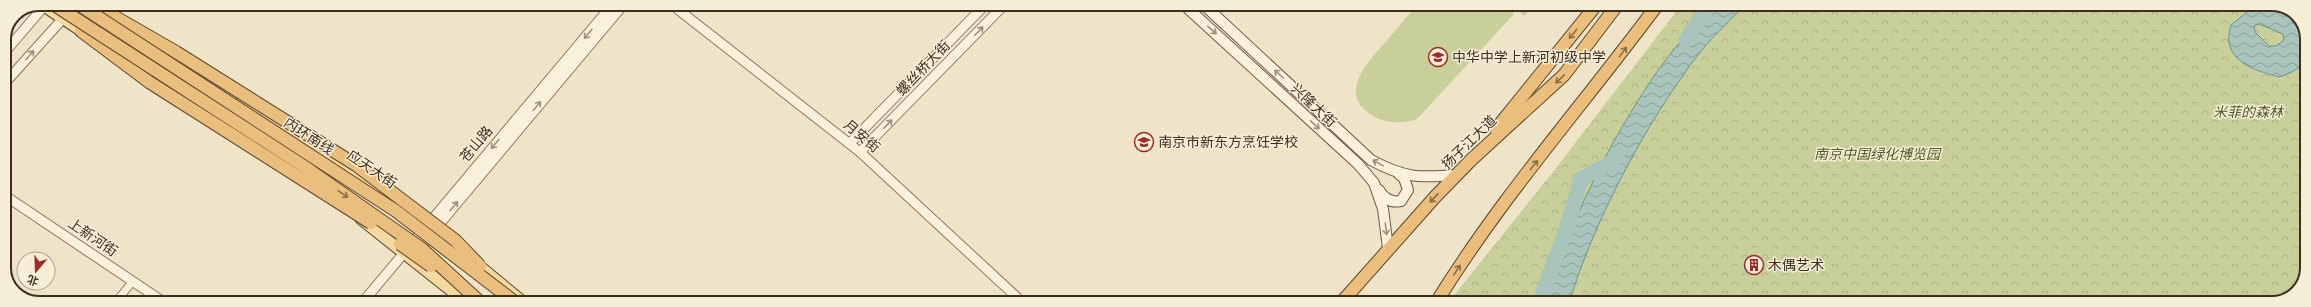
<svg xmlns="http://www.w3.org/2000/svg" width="2311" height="307" font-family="'Crimson Pro','Noto Sans SC',serif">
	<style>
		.park { fill: url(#park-crowns) }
		.pitch { fill: #c9cf9b }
		.water { fill: url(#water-waves); stroke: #6f938a; fill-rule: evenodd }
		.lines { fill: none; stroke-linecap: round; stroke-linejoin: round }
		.river { stroke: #a9c4bc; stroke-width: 15 }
		.minor-casing { stroke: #8d765c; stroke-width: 9 }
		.tertiary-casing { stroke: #8d765c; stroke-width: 11 }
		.secondary-casing { stroke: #6f573f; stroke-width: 12 }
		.primary-casing { stroke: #5b4430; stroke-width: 13 }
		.trunk-casing { stroke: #5b4430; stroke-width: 14 }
		.minor { stroke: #faf1dc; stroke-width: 7 }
		.tertiary { stroke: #faf1dc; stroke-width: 9 }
		.secondary { stroke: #faf1dc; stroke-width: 10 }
		.primary { stroke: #f3d9a0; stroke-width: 11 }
		.trunk { stroke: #eabe7c; stroke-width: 12 }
		.trunk-bridge-casing { stroke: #5b4430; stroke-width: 14; stroke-linecap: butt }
		.trunk-bridge { stroke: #eabe7c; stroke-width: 12 }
		.oneway { stroke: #9c907e }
		.oneway2 { stroke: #8b6f49 }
		.labels { text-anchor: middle; stroke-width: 3; stroke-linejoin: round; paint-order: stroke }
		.poi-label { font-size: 14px; fill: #3d2e20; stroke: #f7eed8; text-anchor: start }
		.street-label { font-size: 14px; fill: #3d2e20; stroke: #f7eed8 }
		.park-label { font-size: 14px; font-style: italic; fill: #4d5a26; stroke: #f7eed8 }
		.rim { fill: none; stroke: #3d2e20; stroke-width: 2 }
	</style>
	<defs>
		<pattern id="park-crowns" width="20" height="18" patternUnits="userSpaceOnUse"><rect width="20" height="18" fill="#c9cf9b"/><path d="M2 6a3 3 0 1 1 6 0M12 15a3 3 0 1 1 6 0" fill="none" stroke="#aeb285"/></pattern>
		<pattern id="water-waves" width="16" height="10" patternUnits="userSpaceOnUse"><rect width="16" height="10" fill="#a9c4bc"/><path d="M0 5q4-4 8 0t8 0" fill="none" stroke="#8ba098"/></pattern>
	</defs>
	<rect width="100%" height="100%" fill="#f0e4c8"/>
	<!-- park -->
	<path class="park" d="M1682 4H2276L2296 14 2307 35V272L2295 294 2271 303H1448L1556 168Z"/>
	<!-- pitch -->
	<g class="pitch">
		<path d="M1418 4H1498L1499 13 1507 6 1514 14 1417 119C1401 124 1384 124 1370 114 1337 91 1371 59 1388 39 1398 27 1408 16 1418 4Z"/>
		<path d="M1511 4H1535L1524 16Z"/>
	</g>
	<!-- water -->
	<g class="water">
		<path d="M1714 4H1745C1728 23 1709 40 1694 60 1643 129 1594 221 1569 303H1545C1567 228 1608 144 1652 79 1670 52 1692 28 1714 4Z"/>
		<path d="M2257 4C2300 4 2307 22 2307 62L2292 72 2279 77C2260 72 2231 64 2229 41 2228 36 2230 30 2231 25ZM2259 24 2283 34 2284 40 2276 46H2269L2255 32 2254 26Z"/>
	</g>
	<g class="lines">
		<!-- river -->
		<g class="river">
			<path d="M1686 40 1710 4"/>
			<path d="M1539 303 1566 230 1581 179 1612 162 1617 155"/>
		</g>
		<!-- minor casing -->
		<g class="minor-casing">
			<path id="minor" d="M115 303 133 281"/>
		</g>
		<!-- tertiary casing -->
		<g class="tertiary-casing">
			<g id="tertiary">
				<path d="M671 4 860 152 1023 303"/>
				<path d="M4 53 46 4"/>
				<path d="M4 84 76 4"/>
				<path d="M850 143 986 4"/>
				<path d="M860 152 1005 4"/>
				<path d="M4 195 165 303"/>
				<path d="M416 252 624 4"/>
				<path d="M362 303 613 4"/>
			</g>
		</g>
		<!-- secondary casing -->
		<g class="secondary-casing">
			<g id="secondary">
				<path d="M1183 4 1358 164 1374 183 1383 209 1388 248"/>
				<path d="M1203 4 1371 160C1404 178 1419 178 1456 175"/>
				<path d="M1379 190C1384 199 1391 203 1401 201L1408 190 1404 178 1399 174"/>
			</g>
		</g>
		<!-- primary casing -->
		<g class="primary-casing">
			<g id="primary">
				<path d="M41 4 88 35"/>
				<path d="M96 4 117 19"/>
				<path d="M242 100 414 215"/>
				<path d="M361 219 467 303"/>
				<path d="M473 261 524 303"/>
			</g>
		</g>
		<!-- trunk casing -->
		<g class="trunk-casing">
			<g id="trunk">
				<path d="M110 14 176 52"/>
				<path d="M81 31 149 82"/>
				<path d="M1496 129 1597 4"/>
				<path d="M1341 303 1435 197 1471 160 1564 75 1618 4"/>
				<path d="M1436 303C1501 197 1584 104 1658 4"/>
			</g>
		</g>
		<!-- minor -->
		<use href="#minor" class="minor"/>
		<!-- tertiary -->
		<use href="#tertiary" class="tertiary"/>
		<!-- secondary -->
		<use href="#secondary" class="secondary"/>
		<!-- primary -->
		<use href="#primary" class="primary"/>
		<!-- trunk -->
		<use href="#trunk" class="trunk"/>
		<!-- trunk-bridge casing -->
		<g class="trunk-bridge-casing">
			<g id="trunk-bridge">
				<path d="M53 4 302 165 422 249 481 303"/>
				<path d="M78 4 396 211 516 303"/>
				<path d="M176 52 356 165 455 240 480 266"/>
				<path d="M149 82 371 223"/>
				<path d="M400 244 431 266"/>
			</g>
		</g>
		<!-- trunk-bridge -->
		<use href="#trunk-bridge" class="trunk-bridge"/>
	</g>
	<!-- one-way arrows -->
	<defs><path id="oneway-shaft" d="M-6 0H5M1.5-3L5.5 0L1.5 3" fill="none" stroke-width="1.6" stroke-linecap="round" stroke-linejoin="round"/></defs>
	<g class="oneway">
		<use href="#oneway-shaft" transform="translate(1212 30) rotate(42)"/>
		<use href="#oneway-shaft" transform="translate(979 31) rotate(-46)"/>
		<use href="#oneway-shaft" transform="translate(588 34) rotate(130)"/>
		<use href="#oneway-shaft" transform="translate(30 55) rotate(-49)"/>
		<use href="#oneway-shaft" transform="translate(1279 74) rotate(-138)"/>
		<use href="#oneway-shaft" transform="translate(537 106) rotate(-50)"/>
		<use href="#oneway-shaft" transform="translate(888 124) rotate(-46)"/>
		<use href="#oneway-shaft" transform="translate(1315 125) rotate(43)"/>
		<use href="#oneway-shaft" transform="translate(495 144) rotate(130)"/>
		<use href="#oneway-shaft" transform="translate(1378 163) rotate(-151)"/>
		<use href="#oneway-shaft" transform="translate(454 206) rotate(-50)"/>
		<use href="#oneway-shaft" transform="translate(1386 229) rotate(83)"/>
	</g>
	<g class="oneway2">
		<use href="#oneway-shaft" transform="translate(1573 34) rotate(129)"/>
		<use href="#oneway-shaft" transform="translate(1623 52) rotate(-54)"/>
		<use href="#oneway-shaft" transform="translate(1560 79) rotate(137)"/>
		<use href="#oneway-shaft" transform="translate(1534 165) rotate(-51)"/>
		<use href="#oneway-shaft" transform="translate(343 194) rotate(35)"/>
		<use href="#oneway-shaft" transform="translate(1434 198) rotate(133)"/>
		<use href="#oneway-shaft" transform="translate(1457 270) rotate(-57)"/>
	</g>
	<!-- icons -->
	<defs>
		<g id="school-ring" transform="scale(1)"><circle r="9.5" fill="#f7eed8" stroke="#9e2a2b" stroke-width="1.5"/><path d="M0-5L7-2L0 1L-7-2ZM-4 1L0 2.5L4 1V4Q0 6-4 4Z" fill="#9e2a2b"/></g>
		<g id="building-ring" transform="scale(1)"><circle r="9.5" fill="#f7eed8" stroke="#9e2a2b" stroke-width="1.5"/><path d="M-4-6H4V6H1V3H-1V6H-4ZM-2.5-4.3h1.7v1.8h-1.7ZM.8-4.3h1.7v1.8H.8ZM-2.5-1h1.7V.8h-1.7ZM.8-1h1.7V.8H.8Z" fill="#9e2a2b"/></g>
	</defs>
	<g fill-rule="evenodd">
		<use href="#school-ring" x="1438" y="57"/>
		<use href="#school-ring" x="1144" y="142"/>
		<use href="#building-ring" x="1754" y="265"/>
	</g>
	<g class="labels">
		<!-- poi labels -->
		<g class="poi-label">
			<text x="1452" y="62">中华中学上新河初级中学</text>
			<text x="1158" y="147">南京市新东方烹饪学校</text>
			<text x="1768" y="270">木偶艺术</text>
		</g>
		<!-- street labels -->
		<g class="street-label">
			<text transform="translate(923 68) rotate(-46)" y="5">螺丝桥大街</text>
			<text transform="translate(1314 105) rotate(43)" y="5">兴隆大街</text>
			<text transform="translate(309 136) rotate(33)" y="5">内环南线</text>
			<text transform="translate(862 136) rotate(40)" y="5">月安街</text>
			<text transform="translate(1469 142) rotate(-44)" y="5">扬子江大道</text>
			<text transform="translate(476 144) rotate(-50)" y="5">苍山路</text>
			<text transform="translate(372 169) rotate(34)" y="5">应天大街</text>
			<text transform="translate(93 237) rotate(34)" y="5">上新河街</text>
		</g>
		<!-- park labels -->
		<g class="park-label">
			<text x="2248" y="117">米菲的森林</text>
			<text x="1877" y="159">南京中国绿化博览园</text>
		</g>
	</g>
	<!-- crop -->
	<path d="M0 0H2311V307H0ZM39 11H2272A28 28 0 0 1 2300 39V268A28 28 0 0 1 2272 296H39A28 28 0 0 1 11 268V39A28 28 0 0 1 39 11Z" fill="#f7eed8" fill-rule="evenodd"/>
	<path class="rim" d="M39 11H2272A28 28 0 0 1 2300 39V268A28 28 0 0 1 2272 296H39A28 28 0 0 1 11 268V39A28 28 0 0 1 39 11Z"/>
	<!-- north arrow -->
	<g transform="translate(36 271) rotate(199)"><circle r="19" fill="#f7eed8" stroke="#ada18e"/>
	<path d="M0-3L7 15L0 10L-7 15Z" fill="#9e2a2b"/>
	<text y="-6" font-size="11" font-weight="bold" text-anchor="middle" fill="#3d2e20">北</text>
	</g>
</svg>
